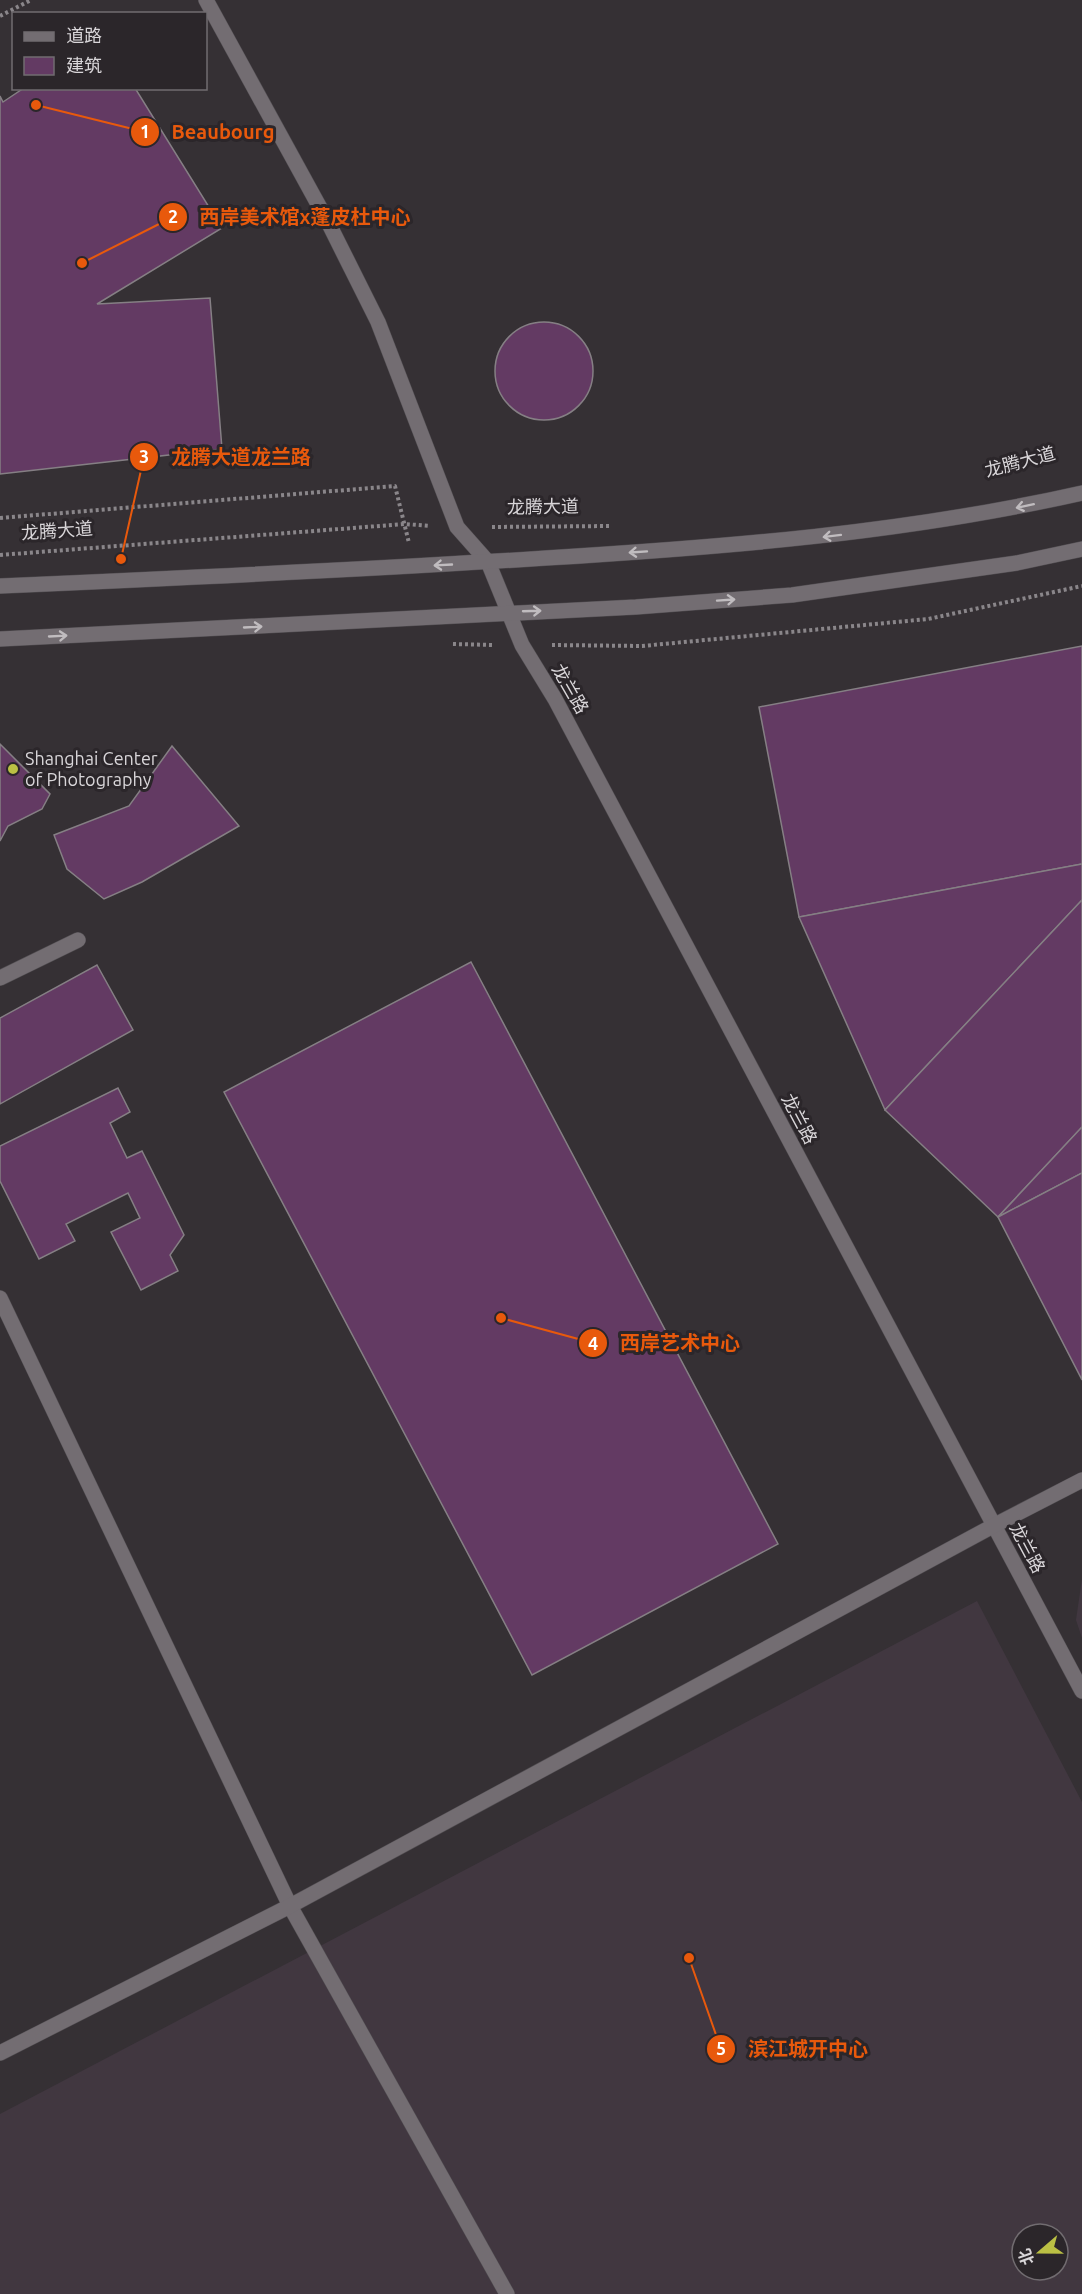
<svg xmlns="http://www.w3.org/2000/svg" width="1082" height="2294" font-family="Ubuntu,'Noto Sans SC',sans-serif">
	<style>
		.built { fill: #413740; fill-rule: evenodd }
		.building { fill: #633a63; stroke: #857f84; stroke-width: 1.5 }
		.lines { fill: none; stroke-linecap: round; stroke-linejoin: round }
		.service-casing { stroke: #514d51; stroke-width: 16 }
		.minor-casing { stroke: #514d51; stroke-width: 16 }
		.secondary-casing { stroke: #514d51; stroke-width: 16 }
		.path { stroke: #8a868a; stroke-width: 4; stroke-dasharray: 3 3; stroke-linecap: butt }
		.service { stroke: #736d72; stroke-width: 15 }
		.minor { stroke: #736d72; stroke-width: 15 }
		.secondary { stroke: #736d72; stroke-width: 15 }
		.oneway { stroke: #c0bcbf }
		.poi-dot { fill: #bbc044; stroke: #2b262a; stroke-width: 2 }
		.labels { text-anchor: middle; stroke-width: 6; stroke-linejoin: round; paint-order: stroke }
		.street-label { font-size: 18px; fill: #d9d6d9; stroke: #2b262a }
		.poi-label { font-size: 18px; fill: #d9d6d9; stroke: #2b262a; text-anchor: start }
		.leader { fill: none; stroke: #e8590c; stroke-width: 2 }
		.callout-dot { fill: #e8590c; stroke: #2b262a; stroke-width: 2 }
		.mark-label { font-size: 18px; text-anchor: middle; font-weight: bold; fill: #fff }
		.callout-label { font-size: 20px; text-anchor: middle; font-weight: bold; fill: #e8590c; stroke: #2b262a; stroke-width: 6; stroke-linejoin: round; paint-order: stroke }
	</style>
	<rect width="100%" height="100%" fill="#353034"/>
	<!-- built -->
	<g class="built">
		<path d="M1082 1579V1638L1076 1620Z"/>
		<path d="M977 1601 1082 1802V2294H0V2114ZM1022 2234H1058V2270H1022Z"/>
	</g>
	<!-- building -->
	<g class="building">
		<path d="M24 88H135L222 228 97 304 210 298 222 449 0 474V96L3 102Z"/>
		<circle cx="544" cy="371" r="49"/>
		<path d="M1082 646V864L799 917 759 707Z"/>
		<path d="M0 744 50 794 42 809 8 826 0 841Z"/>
		<path d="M172 746 239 826 142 882 104 899 67 869 54 835 129 806Z"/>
		<path d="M1082 864V900L885 1110 799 917Z"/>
		<path d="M1082 900V1127L998 1217 885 1110Z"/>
		<path d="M471 962 778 1544 532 1675 224 1092Z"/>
		<path d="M97 965 133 1030 0 1104V1018Z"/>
		<path d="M118 1088 130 1112 110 1123 127 1158 142 1151 184 1235 170 1255 178 1271 141 1290 111 1232 140 1218 128 1193 66 1224 75 1241 39 1259 0 1181V1146Z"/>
		<path d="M1082 1127V1173L998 1217Z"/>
		<path d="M1082 1173V1380L998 1217Z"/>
	</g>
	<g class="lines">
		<!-- service casing -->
		<g class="service-casing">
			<g id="service">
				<path d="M206 0 330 226 378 322 457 527 488 562"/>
				<path d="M0 978 78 940"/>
				<path d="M0 1298 290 1906"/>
			</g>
		</g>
		<!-- minor casing -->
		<g class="minor-casing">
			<g id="minor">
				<path d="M488 562 522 645 555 699 1082 1691"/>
				<path d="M290 1906 507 2294"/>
				<path d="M0 2053 290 1906 993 1526 1082 1480"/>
			</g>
		</g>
		<!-- secondary casing -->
		<g class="secondary-casing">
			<g id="secondary">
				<path d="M0 586C182 578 364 570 546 558 726 547 905 533 1082 493"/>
				<path d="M0 639 636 607 792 595 1017 563 1082 549"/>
			</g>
		</g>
		<!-- path -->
		<g class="path">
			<path d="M0 16 31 0"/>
			<path d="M0 518 395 486 409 543"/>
			<path d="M492 527 610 526"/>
			<path d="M0 555 405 524 430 526"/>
			<path d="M453 644 494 645"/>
			<path d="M552 645 642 646 928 619 1082 586"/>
		</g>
		<!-- service -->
		<use href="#service" class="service"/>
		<!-- minor -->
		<use href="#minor" class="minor"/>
		<!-- secondary -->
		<use href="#secondary" class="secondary"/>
	</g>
	<!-- one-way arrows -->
	<defs><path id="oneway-shaft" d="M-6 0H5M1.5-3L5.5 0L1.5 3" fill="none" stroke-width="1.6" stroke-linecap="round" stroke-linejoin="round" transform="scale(1.5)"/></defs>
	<g class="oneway">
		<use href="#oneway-shaft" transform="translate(1025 506) rotate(168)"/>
		<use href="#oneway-shaft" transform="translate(832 536) rotate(173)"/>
		<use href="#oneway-shaft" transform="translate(638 552) rotate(176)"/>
		<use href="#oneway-shaft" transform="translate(443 565) rotate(177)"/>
		<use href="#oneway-shaft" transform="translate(726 600) rotate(-4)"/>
		<use href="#oneway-shaft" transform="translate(532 611) rotate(-2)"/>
		<use href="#oneway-shaft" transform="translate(253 627) rotate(-3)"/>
		<use href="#oneway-shaft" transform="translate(58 636) rotate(-3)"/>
	</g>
	<!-- markers -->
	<circle class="poi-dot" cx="13" cy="769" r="6"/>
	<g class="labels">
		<!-- street labels -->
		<g class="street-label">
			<text transform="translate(1020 462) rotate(-15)" y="6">龙腾大道</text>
			<text transform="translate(543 507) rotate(-1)" y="6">龙腾大道</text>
			<text transform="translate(57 531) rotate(-4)" y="6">龙腾大道</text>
			<text transform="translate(570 689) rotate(60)" y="6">龙兰路</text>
			<text transform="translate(799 1119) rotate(62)" y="6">龙兰路</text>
			<text transform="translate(1027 1548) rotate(62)" y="6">龙兰路</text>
		</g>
		<!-- poi labels -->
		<g class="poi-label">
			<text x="25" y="765">Shanghai Center<tspan x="25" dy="21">of Photography</tspan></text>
		</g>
	</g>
	<!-- callouts -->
	<path class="leader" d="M36 105L145 132M82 263L173 217M121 559L144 457M501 1318L593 1343M689 1958L721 2049"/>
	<g class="callout-dot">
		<circle cx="36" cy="105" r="6"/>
		<circle cx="82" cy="263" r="6"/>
		<circle cx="121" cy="559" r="6"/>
		<circle cx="501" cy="1318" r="6"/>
		<circle cx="689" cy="1958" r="6"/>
		<circle cx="145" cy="132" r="15"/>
		<circle cx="173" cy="217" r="15"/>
		<circle cx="144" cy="457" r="15"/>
		<circle cx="593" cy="1343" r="15"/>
		<circle cx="721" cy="2049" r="15"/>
	</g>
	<g class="mark-label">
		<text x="145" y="138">1</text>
		<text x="173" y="223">2</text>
		<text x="144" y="463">3</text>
		<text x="593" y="1350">4</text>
		<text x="721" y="2055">5</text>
	</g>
	<g class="callout-label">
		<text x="223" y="139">Beaubourg</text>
		<text x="305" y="224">西岸美术馆x蓬皮杜中心</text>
		<text x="241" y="464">龙腾大道龙兰路</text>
		<text x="680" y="1350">西岸艺术中心</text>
		<text x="808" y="2056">滨江城开中心</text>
	</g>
	<!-- legend -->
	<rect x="12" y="12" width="195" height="78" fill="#2b262a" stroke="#716c70" stroke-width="1.5"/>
	<rect x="24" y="32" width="30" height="9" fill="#736d72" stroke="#716c70" stroke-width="1.5"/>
	<text x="66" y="42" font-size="18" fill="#d9d6d9">道路</text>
	<rect x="24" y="57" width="30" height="18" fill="#633a63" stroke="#716c70" stroke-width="1.5"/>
	<text x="66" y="72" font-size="18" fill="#d9d6d9">建筑</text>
	<!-- north arrow -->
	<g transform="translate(1040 2252) rotate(250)"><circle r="28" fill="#2b262a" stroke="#716c70" stroke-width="1.5"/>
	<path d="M0-4.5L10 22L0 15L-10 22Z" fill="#bbc044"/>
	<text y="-9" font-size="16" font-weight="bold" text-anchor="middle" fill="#d9d6d9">北</text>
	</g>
</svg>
